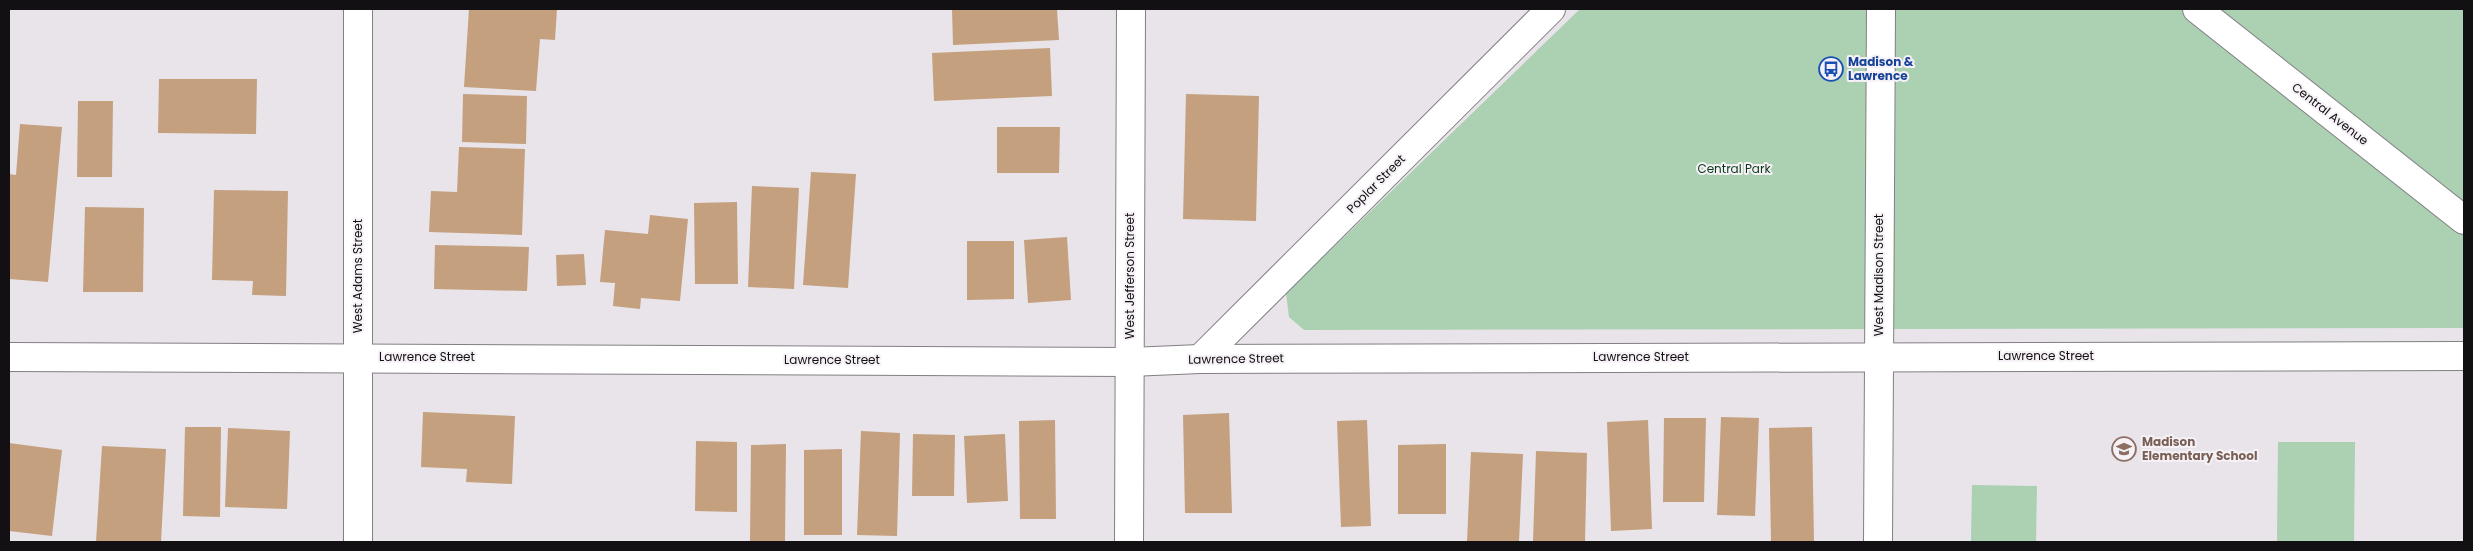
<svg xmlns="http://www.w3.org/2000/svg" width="2473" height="551" font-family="Poppins,sans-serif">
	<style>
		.green { fill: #abd1b2 }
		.building { fill: #c4a07e }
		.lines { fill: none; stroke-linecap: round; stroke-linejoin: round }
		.minor-casing { stroke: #837f84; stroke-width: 30 }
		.minor { stroke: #fff; stroke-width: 28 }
		.labels { text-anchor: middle; stroke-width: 4; stroke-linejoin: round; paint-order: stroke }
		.transit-label { font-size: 12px; font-weight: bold; fill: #164399; stroke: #f6f1f6; text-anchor: start }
		.street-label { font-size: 12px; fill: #121012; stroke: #f6f1f6 }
		.park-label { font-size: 12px; fill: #083819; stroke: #f6f1f6 }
		.education-label { font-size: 12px; font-weight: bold; fill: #785e54; stroke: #f6f1f6; text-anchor: start }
	</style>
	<rect width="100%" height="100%" fill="#e8e4e9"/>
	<!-- green -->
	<g class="green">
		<path d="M1580 9H2464V328L1304 330 1289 317 1286 293Z"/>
		<path d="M2278 442H2355L2354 542H2277Z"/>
		<path d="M1972 485 2037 486 2036 542H1971Z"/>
	</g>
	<!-- building -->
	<g class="building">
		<path d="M469 9H557L555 40 540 39 536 91 464 87Z"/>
		<path d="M952 9H1057L1059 40 953 45Z"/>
		<path d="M1050 48 1052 96 934 101 932 53Z"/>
		<path d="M159 79H257L256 134 158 133Z"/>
		<path d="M463 94 527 96 526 144 462 142Z"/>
		<path d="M1186 94 1259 96 1256 221 1183 219Z"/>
		<path d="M78 101H113L112 177H77Z"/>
		<path d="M20 124 62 127 48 282 9 279V174L16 175Z"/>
		<path d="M997 127H1060L1059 173H997Z"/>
		<path d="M459 147 525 149 522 235 429 232 431 191 457 192Z"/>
		<path d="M811 172 856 174 848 288 803 285Z"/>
		<path d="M752 186 799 188 794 289 748 287Z"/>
		<path d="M214 190 288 191 286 296 252 295 253 281 212 280Z"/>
		<path d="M737 202 738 284H695L694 203Z"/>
		<path d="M85 207 144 208 143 292H83Z"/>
		<path d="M650 215 688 219 680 301 641 298 640 309 613 306 615 283 600 282 605 230 648 234Z"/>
		<path d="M1067 237 1071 300 1028 303 1024 240Z"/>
		<path d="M967 241H1014V299L967 300Z"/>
		<path d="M435 245 529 247 527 291 434 289Z"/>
		<path d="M584 254 586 285 557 286 556 255Z"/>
		<path d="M423 412 515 416 512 484 466 482 467 469 421 467Z"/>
		<path d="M1229 413 1232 513H1185L1183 415Z"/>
		<path d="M1721 417 1759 418 1755 516 1717 515Z"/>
		<path d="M1664 418H1706L1704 502H1663Z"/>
		<path d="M1055 420 1056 519H1020L1019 421Z"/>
		<path d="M1367 420 1371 526 1341 527 1337 421Z"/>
		<path d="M1648 420 1652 529 1611 531 1607 422Z"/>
		<path d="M185 427H221L220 517 183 516Z"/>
		<path d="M1812 427 1814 542H1771L1769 428Z"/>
		<path d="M228 428 290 431 287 509 225 507Z"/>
		<path d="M861 431 900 433 897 536 857 535Z"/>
		<path d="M913 434 955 435 954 496H912Z"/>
		<path d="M1005 434 1008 501 967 503 964 436Z"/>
		<path d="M696 441 737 442V512L695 511Z"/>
		<path d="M9 443 62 450 52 536 9 531Z"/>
		<path d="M786 444 785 542H750L751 445Z"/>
		<path d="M1446 444V514H1398V445Z"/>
		<path d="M102 446 166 449 161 542H96Z"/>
		<path d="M842 449V535H804V450Z"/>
		<path d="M1536 451 1587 453 1585 542H1533Z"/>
		<path d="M1471 452 1523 454 1519 542H1467Z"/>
	</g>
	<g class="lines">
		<!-- minor casing -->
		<g class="minor-casing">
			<g id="minor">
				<path d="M358 9V542"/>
				<path d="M2197 9 2464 220"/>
				<path d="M9 357 1130 362 1200 359 2464 356"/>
				<path d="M1200 359 1551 9"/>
				<path d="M1129 542 1131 9"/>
				<path d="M1878 542 1881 9"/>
			</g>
		</g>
		<!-- minor -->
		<use href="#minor" class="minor"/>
	</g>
	<!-- icons -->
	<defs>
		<g id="bus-ring" transform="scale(1.25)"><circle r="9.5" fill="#f6f1f6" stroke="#1a4fb4" stroke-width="1.5"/><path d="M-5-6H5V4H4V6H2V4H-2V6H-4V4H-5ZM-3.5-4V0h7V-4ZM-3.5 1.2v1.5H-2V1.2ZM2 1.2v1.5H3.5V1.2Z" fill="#1a4fb4"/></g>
		<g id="school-ring" transform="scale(1.25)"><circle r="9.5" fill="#f6f1f6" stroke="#8d6e63" stroke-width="1.5"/><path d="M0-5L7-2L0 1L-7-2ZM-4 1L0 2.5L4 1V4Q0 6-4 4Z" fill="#8d6e63"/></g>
	</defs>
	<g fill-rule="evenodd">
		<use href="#bus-ring" x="1831" y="69"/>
		<use href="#school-ring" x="2124" y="449"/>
	</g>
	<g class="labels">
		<!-- transit labels -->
		<g class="transit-label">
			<text x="1848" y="66">Madison &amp;<tspan x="1848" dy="14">Lawrence</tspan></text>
		</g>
		<!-- street labels -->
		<g class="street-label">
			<text transform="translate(2330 114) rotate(38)" y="4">Central Avenue</text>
			<text transform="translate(1376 184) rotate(-45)" y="4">Poplar Street</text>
			<text transform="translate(1879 275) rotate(-90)" y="4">West Madison Street</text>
			<text transform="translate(358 276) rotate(-90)" y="4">West Adams Street</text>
			<text transform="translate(1130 276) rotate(-90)" y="4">West Jefferson Street</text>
			<text x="2046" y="360">Lawrence Street</text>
			<text x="427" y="361">Lawrence Street</text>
			<text x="1641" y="361">Lawrence Street</text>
			<text transform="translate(1236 359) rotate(-1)" y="4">Lawrence Street</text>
			<text x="832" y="364">Lawrence Street</text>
		</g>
		<!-- park labels -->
		<g class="park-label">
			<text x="1734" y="173">Central Park</text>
		</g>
		<!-- education labels -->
		<g class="education-label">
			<text x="2142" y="446">Madison<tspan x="2142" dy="14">Elementary School</tspan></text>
		</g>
	</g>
	<!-- border -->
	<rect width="2473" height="551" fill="none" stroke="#121012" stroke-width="20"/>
</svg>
